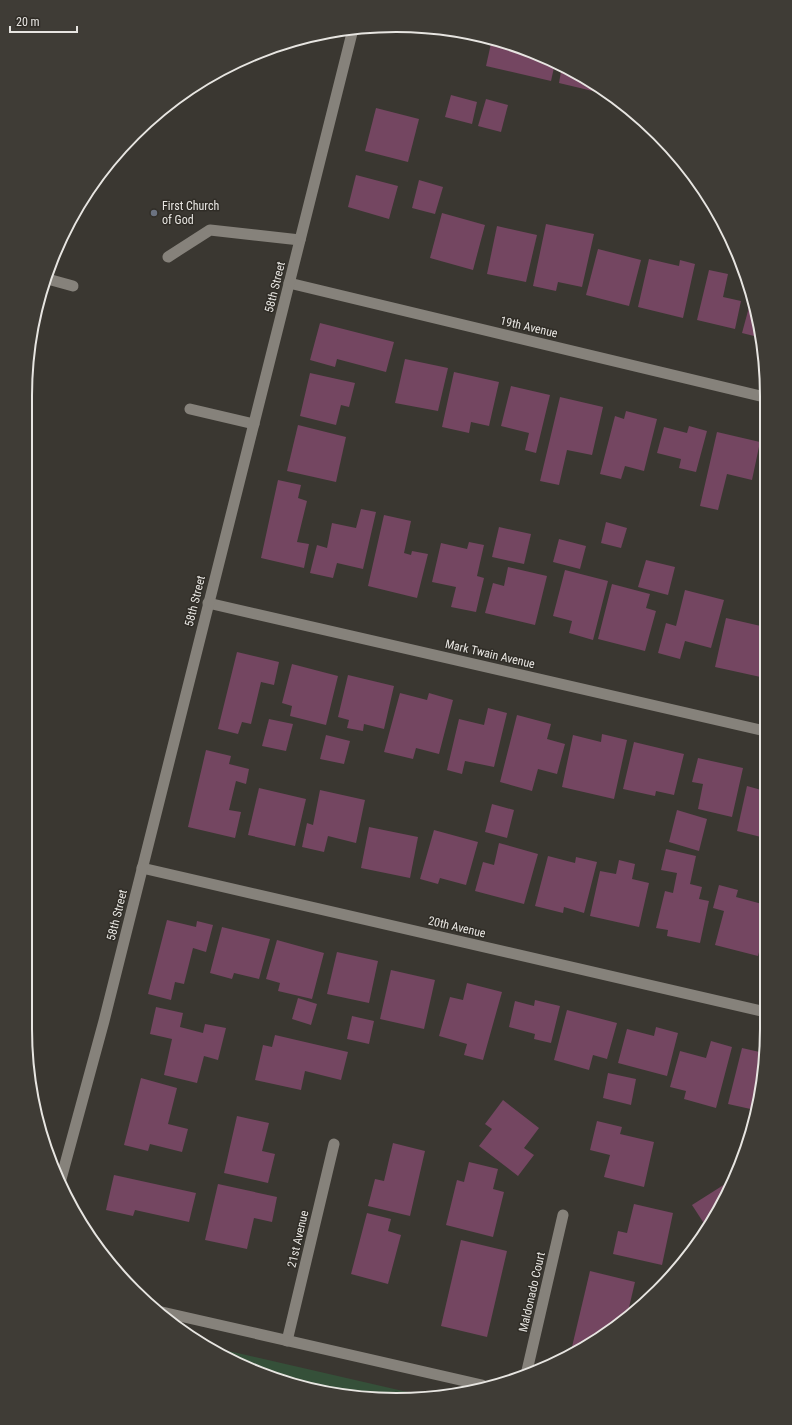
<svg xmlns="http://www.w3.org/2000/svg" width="792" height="1425" font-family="'Roboto Condensed',sans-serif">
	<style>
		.green { fill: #355039 }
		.building { fill: #744661 }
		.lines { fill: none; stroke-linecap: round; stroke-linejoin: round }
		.service { stroke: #86827b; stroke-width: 11 }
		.minor { stroke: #86827b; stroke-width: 11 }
		.tertiary { stroke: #86827b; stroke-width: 11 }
		.worship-dot { fill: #6b7280; stroke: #302d27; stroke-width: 1.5 }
		.labels { text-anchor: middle; stroke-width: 3; stroke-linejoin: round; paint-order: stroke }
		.poi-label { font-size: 12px; fill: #e7e5e1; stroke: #302d27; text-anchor: start }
		.street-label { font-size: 12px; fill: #e7e5e1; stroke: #302d27 }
		.rim { fill: none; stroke: #e7e5e1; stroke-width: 2 }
	</style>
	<rect width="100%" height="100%" fill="#3a3731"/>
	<!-- green -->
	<path class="green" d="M211 1347 429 1397 420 1399 300 1387Z"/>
	<!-- building -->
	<g class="building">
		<path d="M492 39 515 45 555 63 551 81 486 66Z"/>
		<path d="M562 66 582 75 602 90 601 93 559 83Z"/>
		<path d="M451 95 477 102 472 124 445 117Z"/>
		<path d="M486 99 508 105 501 132 478 126Z"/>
		<path d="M376 108 419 119 408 162 365 151Z"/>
		<path d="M356 175 398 186 389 219 348 207Z"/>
		<path d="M419 180 443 187 435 214 412 208Z"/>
		<path d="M442 213 485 225 473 270 430 258Z"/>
		<path d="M546 224 594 234 582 287 558 282 556 291 533 286Z"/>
		<path d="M497 226 537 235 526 282 487 274Z"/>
		<path d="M598 249 641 260 629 306 586 295Z"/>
		<path d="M649 259 679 266 680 260 695 264 683 318 638 307Z"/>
		<path d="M709 270 728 274 723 297 741 301 735 329 697 320Z"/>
		<path d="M752 296 762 338 742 333Z"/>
		<path d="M320 323 394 342 386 372 337 359 335 367 310 360Z"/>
		<path d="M405 359 448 368 438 411 395 403Z"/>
		<path d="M454 372 499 382 489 426 471 422 469 433 442 427Z"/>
		<path d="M310 373 355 383 349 407 341 405 336 425 300 416Z"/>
		<path d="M511 386 550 395 536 453 525 450 529 433 501 426Z"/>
		<path d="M560 397 603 407 592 455 567 450 559 485 540 481Z"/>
		<path d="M626 411 657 419 644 471 625 466 621 479 600 474 615 416 624 419Z"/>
		<path d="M298 425 346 437 336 482 287 471Z"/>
		<path d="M689 426 707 431 696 472 679 468 681 459 657 453 664 427 687 433Z"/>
		<path d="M717 432 760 442 752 480 727 474 718 510 700 506Z"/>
		<path d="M764 466V482L760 481Z"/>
		<path d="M278 480 301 485 298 498 307 501 297 542 309 544 304 568 261 558Z"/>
		<path d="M361 509 376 512 363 569 337 563 333 578 310 573 317 545 327 548 332 523 356 528Z"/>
		<path d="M384 515 411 521 404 553 411 555 412 551 428 554 417 598 368 586Z"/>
		<path d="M606 522 627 528 621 548 601 543Z"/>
		<path d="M499 527 531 534 524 564 492 557Z"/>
		<path d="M559 539 586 546 580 569 553 562Z"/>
		<path d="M469 542 484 545 477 576 484 578 476 612 451 607 456 587 432 582 441 543 467 549Z"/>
		<path d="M646 560 675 567 668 595 638 587Z"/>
		<path d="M508 567 547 576 535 625 485 613 493 583 504 586Z"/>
		<path d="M565 570 608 581 593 640 569 633 572 621 553 616Z"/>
		<path d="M612 584 650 594 646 608 656 611 645 651 598 639Z"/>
		<path d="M685 590 724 600 711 648 685 641 680 659 658 653 666 623 676 626Z"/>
		<path d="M726 618 765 627V678L715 667Z"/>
		<path d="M237 652 279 662 274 685 261 682 251 724 242 722 238 734 218 729Z"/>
		<path d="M292 664 338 676 326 725 290 716 292 706 282 703Z"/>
		<path d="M348 675 394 686 384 729 364 724 363 731 347 728 349 720 338 717Z"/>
		<path d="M400 693 427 700 429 693 453 700 439 754 416 748 413 759 384 752Z"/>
		<path d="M488 708 507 713 494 767 465 761 462 774 447 770 459 719 484 725Z"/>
		<path d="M517 715 551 724 547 739 565 744 557 774 538 769 532 791 500 782Z"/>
		<path d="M269 719 293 724 286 751 262 746Z"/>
		<path d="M602 734 627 740 614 799 562 787 573 735 601 742Z"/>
		<path d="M326 735 350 741 344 764 320 759Z"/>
		<path d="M634 742 684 754 674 795 656 791 655 796 623 789Z"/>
		<path d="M206 750 231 756 229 764 249 769 246 784 236 781 229 810 241 812 235 838 188 827Z"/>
		<path d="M698 758 743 768 732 817 698 809 703 784 692 782Z"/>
		<path d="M747 786 765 791V838L737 831Z"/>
		<path d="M259 788 306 799 295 846 248 835Z"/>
		<path d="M320 790 365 800 356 843 328 836 324 852 302 847 307 823 313 825Z"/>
		<path d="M492 804 514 810 507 838 485 832Z"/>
		<path d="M677 810 707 819 699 851 669 842Z"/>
		<path d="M369 827 418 837 410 878 361 868Z"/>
		<path d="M434 830 478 842 466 885 440 878 438 884 420 879Z"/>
		<path d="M499 843 538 854 524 904 475 891 483 862 494 865Z"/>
		<path d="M666 849 696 856 690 884 702 887 699 899 709 901 700 943 667 936 668 930 656 928 665 891 673 893 677 873 661 870Z"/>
		<path d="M548 856 575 863 576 857 597 862 584 913 564 907 563 913 535 906Z"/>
		<path d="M619 860 635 864 632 879 649 883 639 927 590 916 600 871 616 874Z"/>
		<path d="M719 885 738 890 736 897 766 905V926L758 956 715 945 724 911 713 908Z"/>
		<path d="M167 920 196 927 197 921 213 925 206 952 193 948 184 984 175 982 171 1000 148 994Z"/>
		<path d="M222 927 270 939 259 979 234 973 232 979 210 973Z"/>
		<path d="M277 940 324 953 312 999 278 991 280 983 266 979Z"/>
		<path d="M337 952 378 961 369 1003 327 994Z"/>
		<path d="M391 970 435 980 424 1029 380 1019Z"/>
		<path d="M467 983 502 992 483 1060 464 1055 467 1044 439 1036 450 997 463 1000Z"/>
		<path d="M298 998 317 1004 311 1025 292 1019Z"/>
		<path d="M535 1000 560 1006 551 1043 534 1039 535 1034 509 1027 515 1001 534 1006Z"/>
		<path d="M156 1007 183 1013 180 1027 203 1033 205 1024 226 1028 218 1060 204 1056 197 1083 164 1075 172 1039 150 1034Z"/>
		<path d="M567 1010 617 1023 607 1059 593 1055 589 1070 554 1060Z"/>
		<path d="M352 1016 374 1021 369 1044 347 1039Z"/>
		<path d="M656 1027 678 1033 667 1076 618 1063 627 1029 654 1036Z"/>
		<path d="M275 1035 348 1052 341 1080 305 1071 301 1090 255 1080 263 1045 272 1047Z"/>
		<path d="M711 1041 732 1047 716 1108 684 1099 686 1091 670 1087 680 1051 706 1058Z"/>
		<path d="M742 1048 764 1053 763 1060H765L755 1110 728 1104Z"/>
		<path d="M608 1073 636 1079 631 1105 603 1098Z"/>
		<path d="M141 1078 177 1088 168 1124 188 1129 182 1152 150 1144 148 1151 124 1145Z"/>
		<path d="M503 1100 539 1128 524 1148 534 1155 518 1176 479 1146 492 1129 485 1124Z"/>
		<path d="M237 1116 269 1123 262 1151 275 1154 268 1183 224 1173Z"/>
		<path d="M597 1121 622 1127 620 1134 654 1142 644 1187 604 1177 610 1155 590 1150Z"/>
		<path d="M393 1143 425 1151 410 1216 368 1206 375 1179 384 1181Z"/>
		<path d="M469 1162 498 1169 493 1189 504 1192 493 1237 446 1225 457 1180 464 1182Z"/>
		<path d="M114 1175 196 1193 189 1222 135 1210 133 1216 106 1210Z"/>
		<path d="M733 1179 717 1215 707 1228 692 1205Z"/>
		<path d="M218 1184 277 1197 272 1222 254 1218 247 1249 205 1240Z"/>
		<path d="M634 1204 673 1213 662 1265 613 1254 618 1231 627 1233Z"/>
		<path d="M367 1213 391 1219 388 1231 401 1235 388 1284 351 1274Z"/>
		<path d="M461 1240 507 1251 487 1337 441 1326Z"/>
		<path d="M590 1271 635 1282 627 1316 571 1351Z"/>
	</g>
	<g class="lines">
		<!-- service -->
		<g class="service">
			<path d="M168 257 210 230 300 240"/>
			<path d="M190 409 254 424"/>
		</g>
		<!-- minor -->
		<g class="minor">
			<path d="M44 278 73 286"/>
			<path d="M289 283 764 397"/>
			<path d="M208 603 765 731"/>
			<path d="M142 868 766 1012"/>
			<path d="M61 1179 104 1021 353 29"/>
			<path d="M287 1341 334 1144"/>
			<path d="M526 1375 563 1215"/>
		</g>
		<!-- tertiary -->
		<path class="tertiary" d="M162 1312 482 1385"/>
	</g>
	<!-- markers -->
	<circle class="worship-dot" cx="154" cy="213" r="4"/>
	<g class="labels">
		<!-- poi labels -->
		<g class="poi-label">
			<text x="162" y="210">First Church<tspan x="162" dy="14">of God</tspan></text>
		</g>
		<!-- street labels -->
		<g class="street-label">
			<text transform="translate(275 287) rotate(-76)" y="4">58th Street</text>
			<text transform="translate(529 327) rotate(13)" y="4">19th Avenue</text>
			<text transform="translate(195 601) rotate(-76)" y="4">58th Street</text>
			<text transform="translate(490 654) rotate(13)" y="4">Mark Twain Avenue</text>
			<text transform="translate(117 915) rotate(-76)" y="4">58th Street</text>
			<text transform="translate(457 927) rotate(13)" y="4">20th Avenue</text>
			<text transform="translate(298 1239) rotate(-77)" y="4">21st Avenue</text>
			<text transform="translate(532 1292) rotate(-77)" y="4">Maldonado Court</text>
		</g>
	</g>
	<!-- crop -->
	<path d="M0 0H792V1425H0ZM396 32H396A364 364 0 0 1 760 396V1029A364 364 0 0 1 396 1393H396A364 364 0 0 1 32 1029V396A364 364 0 0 1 396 32Z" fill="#3f3c36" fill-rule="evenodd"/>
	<path class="rim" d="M396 32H396A364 364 0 0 1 760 396V1029A364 364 0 0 1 396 1393H396A364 364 0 0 1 32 1029V396A364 364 0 0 1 396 32Z"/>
	<!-- scale -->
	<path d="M10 26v6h67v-6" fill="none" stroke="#e7e5e1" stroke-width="2"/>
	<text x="16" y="26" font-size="12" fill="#e7e5e1" stroke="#302d27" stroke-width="3" paint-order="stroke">20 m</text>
</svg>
